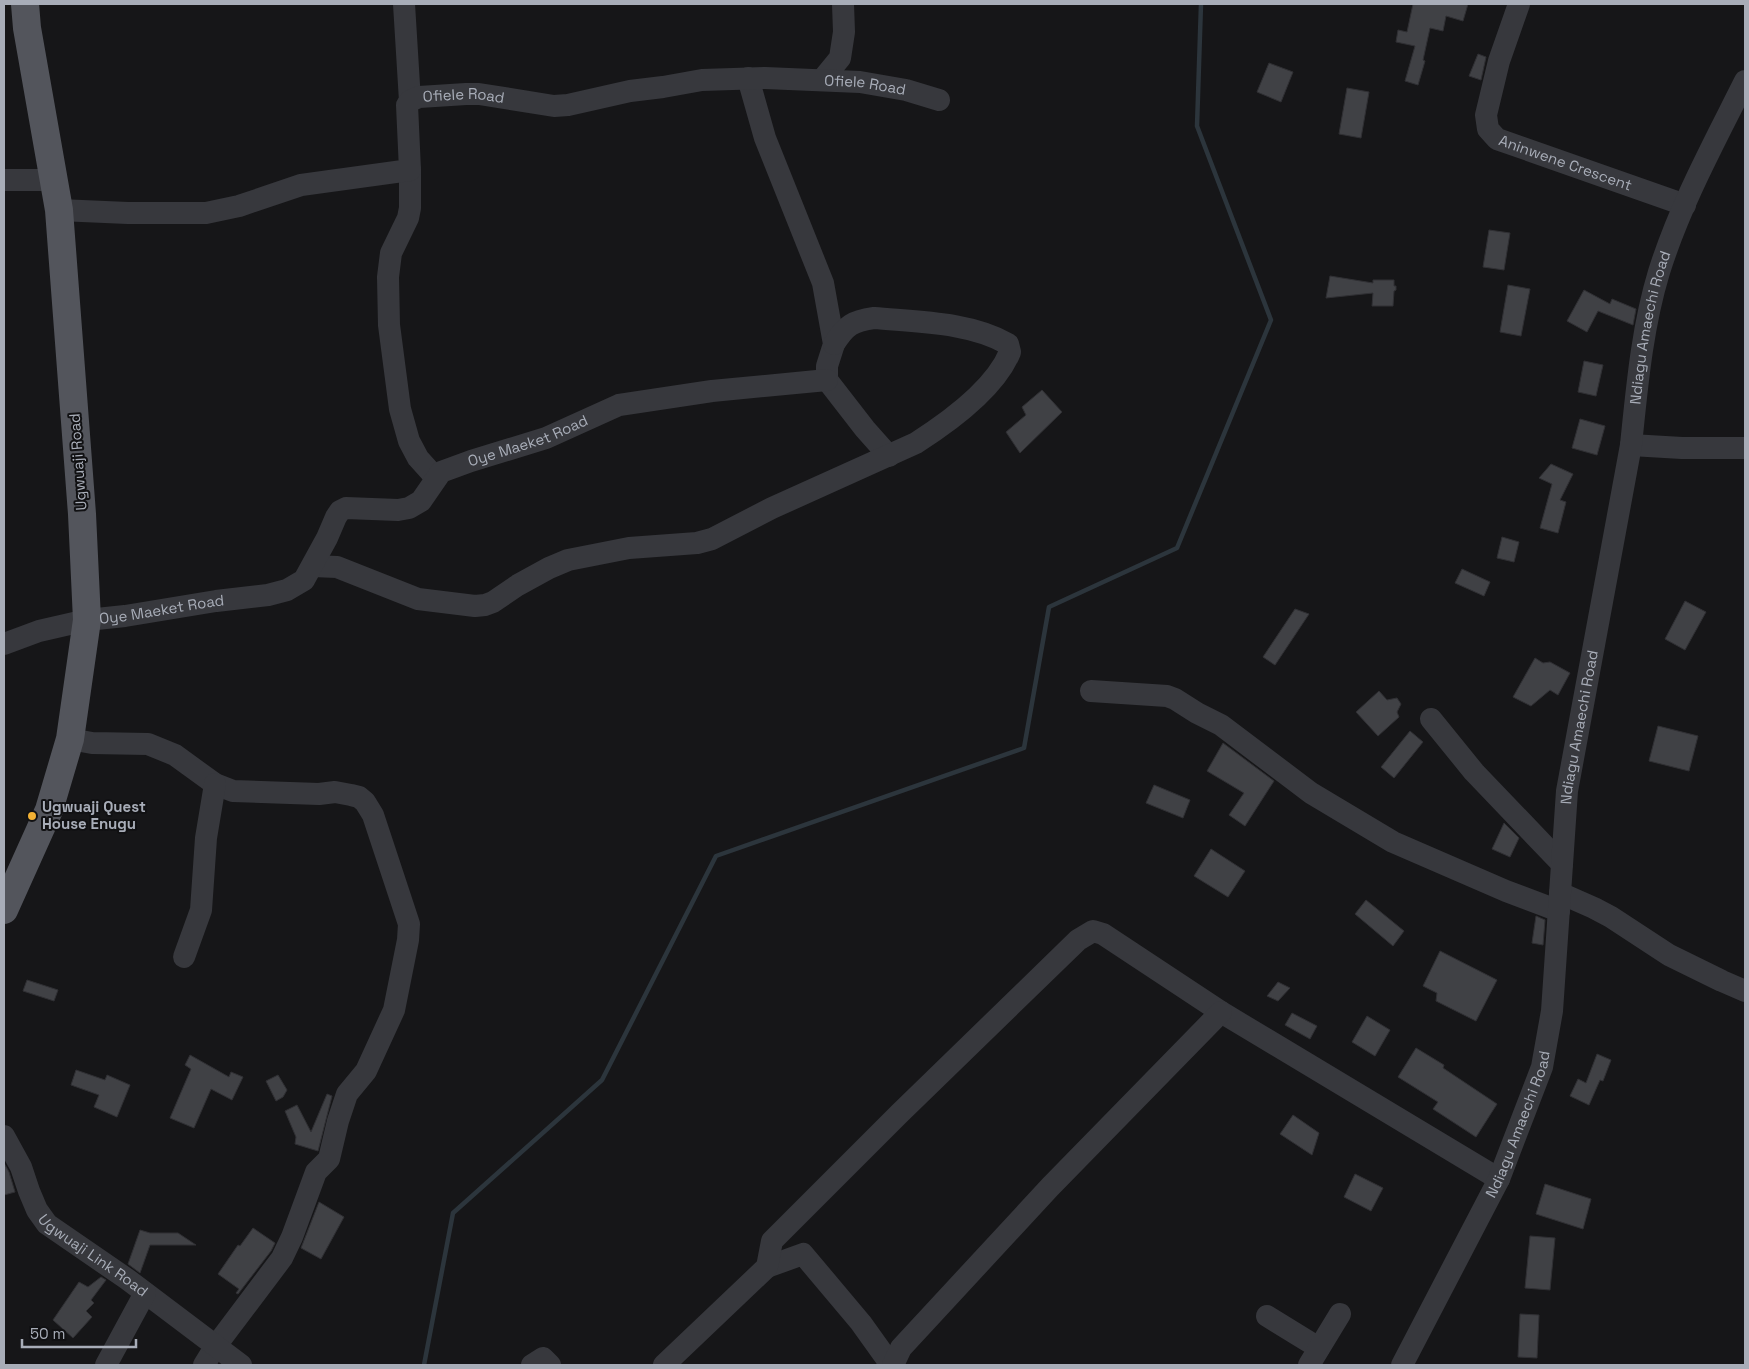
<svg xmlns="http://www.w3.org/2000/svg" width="1749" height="1369" font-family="'Space Grotesk',sans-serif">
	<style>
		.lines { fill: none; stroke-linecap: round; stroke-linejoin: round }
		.stream { stroke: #2c353c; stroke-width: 4.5 }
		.building { fill: #404145; stroke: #303034 }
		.minor { stroke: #37383d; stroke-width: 22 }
		.major { stroke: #53555c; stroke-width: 28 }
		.poi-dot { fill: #f2b134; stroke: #111113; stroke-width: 2 }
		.labels { text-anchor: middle; stroke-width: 4; stroke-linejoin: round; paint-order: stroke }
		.street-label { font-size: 15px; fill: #a8adb8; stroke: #111113 }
		.poi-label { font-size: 15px; font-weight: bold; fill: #a8adb8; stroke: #111113; text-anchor: start }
	</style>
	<rect width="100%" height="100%" fill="#161618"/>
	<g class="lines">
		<!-- stream -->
		<path class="stream" d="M424 1365 453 1213 602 1080 716 856 1024 748 1049 607 1177 548 1271 320 1197 126 1201 4"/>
	</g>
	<!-- building -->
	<g class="building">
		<path d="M1413 4H1468L1463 21 1446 16 1443 31 1430 28 1423 60 1425 61 1418 85 1405 81 1415 46 1396 42 1398 30 1407 32Z"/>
		<path d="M1478 54 1486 57 1481 80 1469 76Z"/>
		<path d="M1269 63 1293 72 1281 102 1257 92Z"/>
		<path d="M1347 88 1369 92 1361 138 1339 134Z"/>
		<path d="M1489 230 1510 233 1504 270 1483 267Z"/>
		<path d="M1330 276 1373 283V280H1394V286H1396V290L1394 291 1393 306H1372L1373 293 1326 298Z"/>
		<path d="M1508 285 1530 289 1521 336 1500 332Z"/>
		<path d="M1584 290 1610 304 1612 299 1636 309 1633 325 1598 311 1587 332 1567 321Z"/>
		<path d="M1584 361 1603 365 1596 396 1578 392Z"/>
		<path d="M1042 390 1062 412 1020 453 1006 432 1026 415 1022 407Z"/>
		<path d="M1580 419 1605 426 1597 455 1572 448Z"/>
		<path d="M1551 464 1573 474 1560 500 1566 502 1558 533 1540 528 1552 484 1539 478Z"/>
		<path d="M1502 537 1519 542 1514 562 1497 558Z"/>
		<path d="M1462 569 1490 582 1484 596 1455 583Z"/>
		<path d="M1685 601 1706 612 1685 650 1665 639Z"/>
		<path d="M1295 609 1309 614 1275 665 1263 657Z"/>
		<path d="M1535 658 1543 663 1550 662 1570 673 1558 695 1550 690 1531 706 1513 697Z"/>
		<path d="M1379 691 1387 700 1397 698 1401 704 1397 712 1399 717 1378 736 1356 712Z"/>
		<path d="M1658 726 1698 736 1689 771 1649 761Z"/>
		<path d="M1410 731 1423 742 1394 778 1381 767Z"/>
		<path d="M1223 743 1274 781 1245 826 1229 815 1244 793 1207 771Z"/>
		<path d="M1154 785 1190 800 1183 818 1146 803Z"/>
		<path d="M1504 823 1519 838 1510 857 1492 849Z"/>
		<path d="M1211 849 1245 871 1228 897 1194 876Z"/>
		<path d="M1366 900 1404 931 1393 946 1355 914Z"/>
		<path d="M1536 916 1545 920 1543 945 1532 943Z"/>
		<path d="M1440 951 1497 980 1476 1021 1436 1001 1437 993 1423 986Z"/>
		<path d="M27 980 58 990 54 1001 23 991Z"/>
		<path d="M1278 982 1290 988 1278 1001 1267 996Z"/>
		<path d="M1292 1013 1317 1026 1310 1039 1285 1025Z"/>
		<path d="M1367 1016 1390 1030 1375 1056 1352 1042Z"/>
		<path d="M1416 1048 1444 1065 1443 1068 1497 1104 1476 1137 1433 1109 1438 1102 1398 1077Z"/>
		<path d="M1597 1054 1611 1060 1603 1081 1600 1080 1589 1105 1570 1096 1578 1079 1586 1083Z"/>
		<path d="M190 1055 229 1077 231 1072 243 1077 232 1100 211 1089 194 1128 170 1118 191 1069 185 1065Z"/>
		<path d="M76 1070 105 1080 107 1075 130 1085 117 1117 94 1107 99 1095 71 1085Z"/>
		<path d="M278 1075 287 1090 283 1097 276 1101 266 1081Z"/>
		<path d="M327 1094 332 1096 318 1151 295 1144 296 1137 285 1111 297 1105 311 1132Z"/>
		<path d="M1293 1115 1319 1133 1312 1155 1280 1134Z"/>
		<path d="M4 1163 9 1172 15 1192 4 1195Z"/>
		<path d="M1355 1174 1383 1188 1371 1211 1344 1197Z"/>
		<path d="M1545 1184 1591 1199 1583 1229 1536 1214Z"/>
		<path d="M319 1202 344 1217 321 1259 301 1248Z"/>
		<path d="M253 1228 275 1243 271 1251 238 1294 236 1293 239 1289 218 1274 238 1245 240 1246Z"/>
		<path d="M140 1230 150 1233H178L196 1245H150L140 1273 128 1264Z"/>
		<path d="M1530 1236 1555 1238 1550 1290 1525 1288Z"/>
		<path d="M101 1277 106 1280 91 1300 94 1303 86 1311 92 1317 73 1338 53 1320 79 1282 88 1287Z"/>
		<path d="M1520 1314 1539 1315 1537 1358 1518 1357Z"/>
	</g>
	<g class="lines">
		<!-- minor -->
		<g class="minor">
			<path d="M404 4 410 101"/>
			<path id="s1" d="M1519 4 1499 61 1486 115 1488 129 1497 139 1685 205"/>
			<path d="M748 78 765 138 823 283 834 344 827 366V380L865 429 889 456"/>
			<path d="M822 80 840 58 844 32 843 4"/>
			<path d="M410 170V208L408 218 391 253 388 277 389 325 400 409 409 441 418 458 436 478"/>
			<path d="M4 180H53"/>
			<path id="s2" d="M59 210 128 213H206L239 206 301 185 410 170 407 105 410 101 419 97 466 94H479L554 106 568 105 630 91 663 87 702 80 765 78 860 82 906 90 939 100"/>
			<path d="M1631 445 1682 448H1745"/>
			<path d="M313 566 337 567 418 599 475 606 485 605 493 602 518 585 549 568 568 560 629 548 697 543 712 539 772 508 916 443C949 422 995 389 1010 352L1008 344C970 322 917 322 874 318 853 321 846 325 834 344"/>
			<path id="s3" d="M4 644 39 631 87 620 125 616 216 601 268 595 287 590 304 580 327 538 336 517 340 511 346 508 398 510 409 508 421 501 441 472 471 461 546 438 619 405 712 391 827 380"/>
			<path d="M1091 691 1167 696 1175 699 1197 713 1221 725 1311 793 1393 842 1506 891 1559 911"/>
			<path d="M1431 719 1474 772 1562 864"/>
			<path d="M70 739 92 743 148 744 175 755 215 784 233 791 319 794 335 792 351 795 359 797 365 802 373 815 409 924 408 940 394 1010 366 1071 347 1094 338 1121 329 1159 316 1172 292 1237 282 1258 215 1347 204 1365"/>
			<path d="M1560 893 1594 908 1611 917 1669 955 1722 981 1745 991"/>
			<path d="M184 957 201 910 206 838 215 784"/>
			<path id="s4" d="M4 1136 21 1167 29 1191 37 1210 47 1224 127 1279 241 1365"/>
			<path d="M767 1267 803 1254 861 1323 891 1365"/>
			<path d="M1267 1316 1319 1348"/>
			<path d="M106 1365 145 1293"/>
			<path d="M532 1365 543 1358 550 1365"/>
			<path d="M664 1365 767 1267 772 1241 899 1114 1078 940 1093 931 1103 934 1221 1012 1499 1179"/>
			<path d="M893 1365 901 1348 1050 1187 1221 1012"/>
			<path d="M1309 1365 1340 1314"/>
			<path id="s5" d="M1402 1365 1499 1179 1542 1067 1552 1011 1567 791 1631 445C1637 387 1642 328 1659 272 1680 205 1714 143 1745 81"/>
		</g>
		<!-- major -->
		<path class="major" d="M4 910 49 810 70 739 87 620 82 514 59 210 27 28 25 4"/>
	</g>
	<!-- markers -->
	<circle class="poi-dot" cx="32" cy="816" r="5"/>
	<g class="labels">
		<!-- street labels -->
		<g class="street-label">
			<text dy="5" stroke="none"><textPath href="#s2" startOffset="886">Ofiele Road</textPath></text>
			<text dy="5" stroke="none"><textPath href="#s2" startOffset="481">Ofiele Road</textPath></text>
			<text dy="5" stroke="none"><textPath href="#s1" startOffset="216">Aninwene Crescent</textPath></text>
			<text dy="5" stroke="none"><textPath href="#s5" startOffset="1078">Ndiagu Amaechi Road</textPath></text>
			<text dy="5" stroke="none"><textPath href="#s3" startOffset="598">Oye Maeket Road</textPath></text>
			<text transform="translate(78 462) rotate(-94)" y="5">Ugwuaji Road</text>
			<text dy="5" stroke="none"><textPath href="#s3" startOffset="162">Oye Maeket Road</textPath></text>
			<text dy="5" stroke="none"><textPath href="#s5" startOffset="672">Ndiagu Amaechi Road</textPath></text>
			<text dy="5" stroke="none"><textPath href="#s5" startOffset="268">Ndiagu Amaechi Road</textPath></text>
			<text dy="5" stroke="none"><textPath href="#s4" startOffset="154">Ugwuaji Link Road</textPath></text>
		</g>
		<!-- poi labels -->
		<g class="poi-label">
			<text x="42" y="812">Ugwuaji Quest<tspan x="42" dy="17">House Enugu</tspan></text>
		</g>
	</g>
	<!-- border -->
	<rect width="1749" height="1369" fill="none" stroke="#a8adb8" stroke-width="10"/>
	<!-- scale -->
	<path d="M22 1339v8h114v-8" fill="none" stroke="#a8adb8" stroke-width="2.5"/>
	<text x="30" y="1339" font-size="15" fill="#a8adb8" stroke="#111113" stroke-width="4" paint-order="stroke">50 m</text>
</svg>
